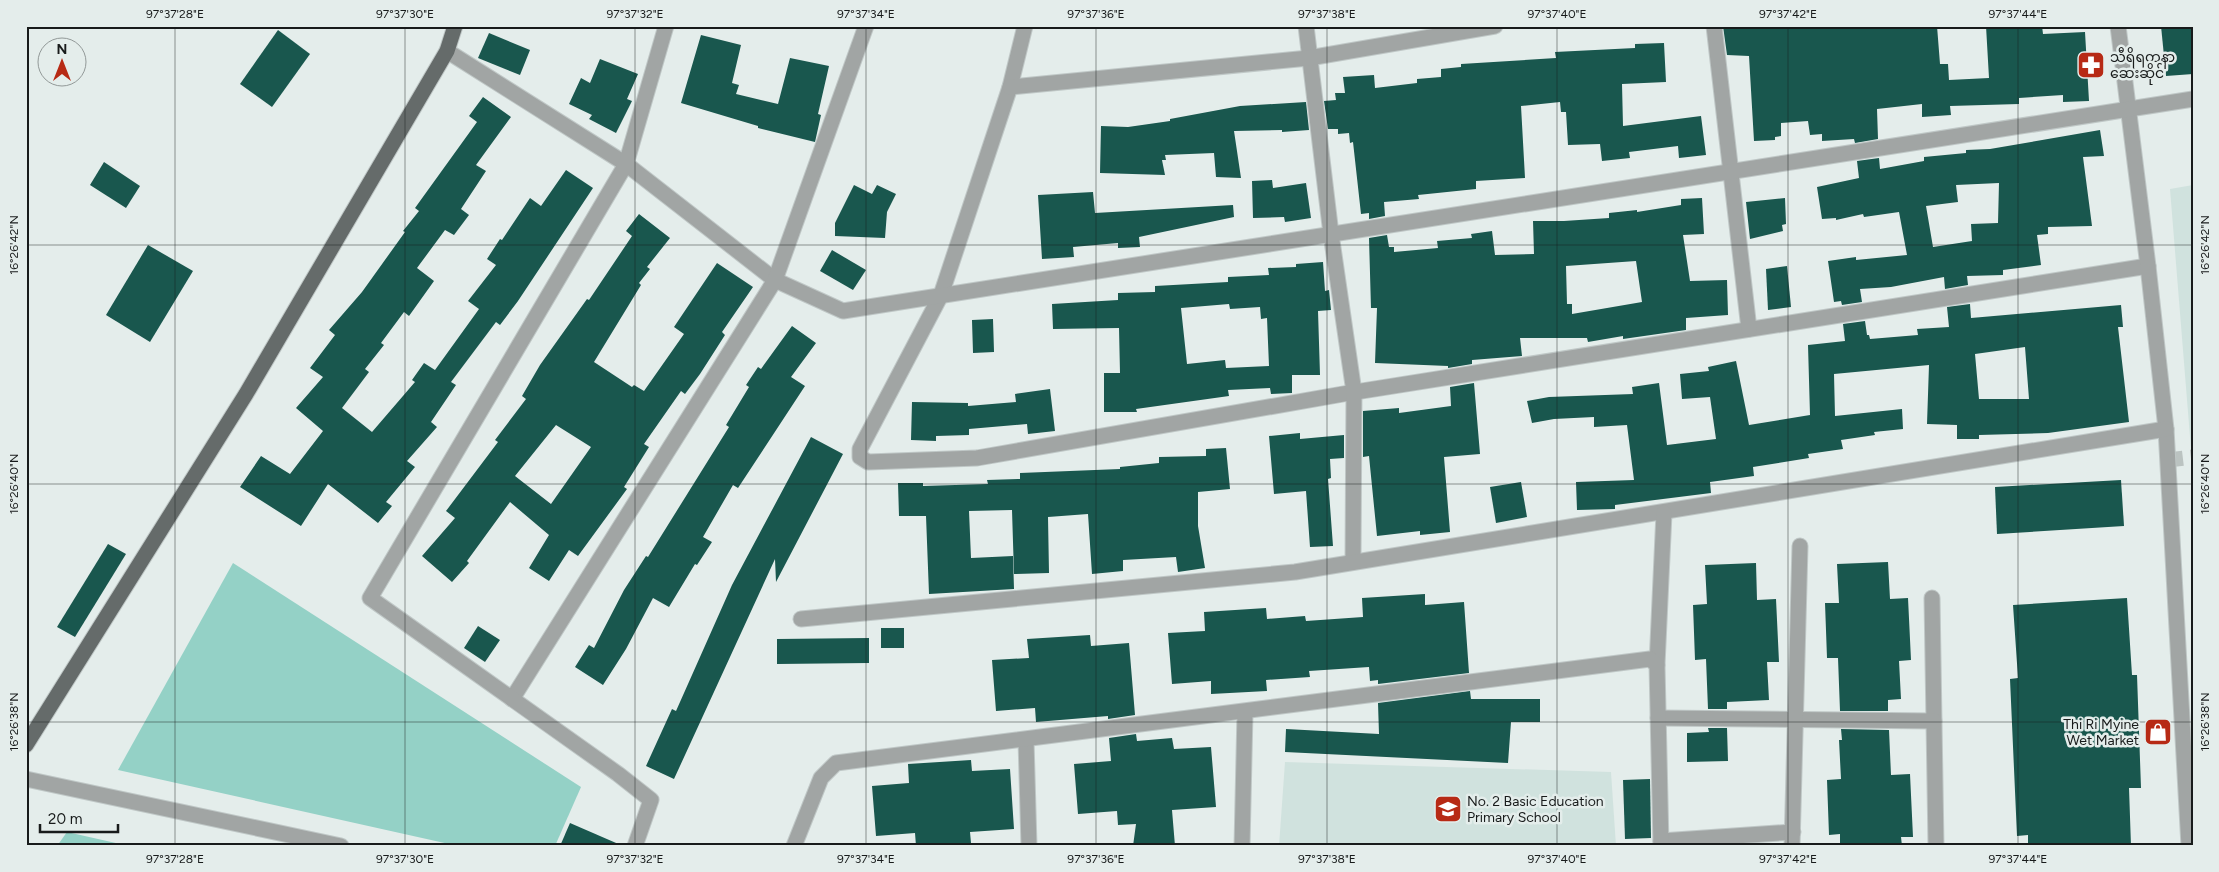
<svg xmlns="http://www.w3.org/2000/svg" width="2219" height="872" font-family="Figtree,'Noto Sans Myanmar',sans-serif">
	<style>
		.built { fill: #d0e2de }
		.water { fill: #94d1c6 }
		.building { fill: #19574e; fill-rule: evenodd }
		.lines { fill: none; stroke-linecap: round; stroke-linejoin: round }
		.minor-tunnel { stroke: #bbc3c1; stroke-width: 15; stroke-dasharray: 15 8; stroke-linecap: butt }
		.minor-casing { stroke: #bfc7c6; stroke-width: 17 }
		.major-casing { stroke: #bfc7c6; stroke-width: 17 }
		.minor { stroke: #a1a5a4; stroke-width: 15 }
		.major { stroke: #656b6a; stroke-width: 15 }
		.ticks { fill: none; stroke: #181b1b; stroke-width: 1; stroke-opacity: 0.45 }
		.labels { text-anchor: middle; stroke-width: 5; stroke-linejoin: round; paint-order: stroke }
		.poi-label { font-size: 14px; fill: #181b1b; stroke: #e4edeb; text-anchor: start }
		.neatline { fill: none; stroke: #181b1b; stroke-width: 2 }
		.ticks-label { font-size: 12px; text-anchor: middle; fill: #181b1b }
	</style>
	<rect width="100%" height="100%" fill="#e4edeb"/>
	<!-- built -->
	<g class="built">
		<path d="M2193 185V474L2170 189Z"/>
		<path d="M1285 762 1611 772 1616 846H1279Z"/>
	</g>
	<!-- water -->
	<g class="water">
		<path d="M233 563 581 787 555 846H458L118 770Z"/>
		<path d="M67 832 129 846H57Z"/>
	</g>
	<!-- building -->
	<g class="building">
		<path d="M1723 26H1937L1940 64H1948L1949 80 1989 78 1986 26H2042L2043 34 2085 32 2089 101 2063 102V95L2019 98V104L1950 106 1951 115 1922 117V104L1877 109 1878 139 1855 143 1854 139 1822 141V134L1810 135 1808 121 1781 123V136L1775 137V140L1754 141 1749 56 1727 55Z"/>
		<path d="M2161 26H2193V74L2166 76Z"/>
		<path d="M278 30 310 54 272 107 240 84Z"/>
		<path d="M489 33 530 50 520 75 478 58Z"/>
		<path d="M701 35 741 45 732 83 739 85 736 94 778 104 790 58 829 66 818 114 821 115 815 142 758 128V126L681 103Z"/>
		<path d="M1664 43 1666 82 1622 84 1623 126 1701 116 1706 155 1679 158 1678 146 1629 152 1630 158 1602 161 1600 144 1568 145 1566 112H1561L1560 102 1521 106 1525 178 1476 181V189L1418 195 1419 199 1384 202 1385 216 1369 219V213L1361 214 1353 142 1350 143 1349 133 1338 134V129H1328L1324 101 1336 100 1335 93H1345L1343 77 1374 75 1375 88 1417 83V79L1441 77V69L1461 67V64L1556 58 1555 52 1635 48V44Z"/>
		<path d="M600 59 638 74 627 99 632 101 616 133 589 119 592 115 569 104 581 78 590 83Z"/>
		<path d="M483 97 511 117 476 165 486 171 461 209 469 215 454 235 445 230 417 268 434 281 409 316 404 312 381 343 384 345 365 369 369 372 342 408 372 432 415 382 412 380 424 363 435 370 479 309 468 301 496 265 487 259 500 239 502 240 530 198 541 206 566 170 593 188 518 301 500 325 496 322 451 382 456 385 431 422 437 427 407 461 415 467 386 502 392 506 378 523 328 484 301 526 240 487 261 456 290 474 323 431 296 408 323 377 310 368 335 335 329 330 362 292 405 232 403 231 419 211 415 208 477 122 469 116Z"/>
		<path d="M1306 102 1309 130 1282 132V130L1234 131 1241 178 1216 177 1214 153 1165 155 1166 160H1162L1165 175 1100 173 1101 126 1128 127 1170 121V119L1240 106Z"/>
		<path d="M2100 130 2104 156 2083 157 2092 226 2048 227V234L2037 235 2041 265 2003 270V275L1967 276 1968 285 1945 289 1944 277 1891 287 1860 289 1862 302 1842 305 1841 301 1834 302 1828 261 1856 257V260L1907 255 1899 212 1864 217 1863 214 1836 220V218L1822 219 1817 187 1859 178 1857 161 1879 158 1880 169 1924 161V157L1966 153V150L1990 149ZM1999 183 1998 223 1971 224 1972 241 1933 247 1926 206 1958 202 1956 185Z"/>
		<path d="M104 162 140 186 126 208 90 185Z"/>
		<path d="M1272 180 1273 188 1306 183 1311 218 1285 222 1284 217 1253 218 1252 181Z"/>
		<path d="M854 185 872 194 877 185 896 194 887 212 885 238 835 236V223Z"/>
		<path d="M1093 192 1095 213 1233 205 1234 217 1139 237 1140 247 1118 248V243L1073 247 1074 257 1042 259 1038 195Z"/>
		<path d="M1702 198 1704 234 1683 235 1690 281 1727 280 1728 315 1686 318V330L1623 339V336L1588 342 1587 338H1520L1522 356 1472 360V364L1448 368V366L1375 363 1377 308H1371L1369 238 1387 235 1389 247H1394V252L1438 248 1437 241 1472 238 1471 234 1492 231 1495 255 1534 254 1533 221H1564L1609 218V213L1637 210V212L1681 205V199ZM1636 261 1642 302 1572 314V304H1567L1566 266Z"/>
		<path d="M1785 198 1786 224 1782 225 1783 231 1750 239 1746 202Z"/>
		<path d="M639 214 670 238 647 267 650 269 639 283 641 285 594 362 632 387 634 385 644 391 684 334 674 327 717 263 753 287 722 332 725 335 700 374 685 394 681 391 644 444 649 447 624 487 627 489 578 556 569 550 549 581 529 568 549 535 510 502 467 561 469 563 452 582 422 556 455 518 446 511 498 442 495 440 526 399 522 396 540 365 587 299 589 300 632 236 626 231ZM556 425 591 447 551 504 515 476Z"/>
		<path d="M148 245 193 271 150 342 106 315Z"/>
		<path d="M832 250 866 270 853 290 820 271Z"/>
		<path d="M1323 262 1325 291 1329 290 1331 310 1318 311 1320 375H1292V393L1271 394 1270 388 1228 390 1229 396 1136 409 1137 412H1104V373H1120L1119 328 1053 329 1052 304 1118 300V293L1155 292V286L1228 282V277L1269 275 1268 268 1296 267V264ZM1229 304 1230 309 1260 307 1261 319 1267 318 1269 366 1226 368 1225 360 1187 364 1181 308Z"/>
		<path d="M1787 266 1791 307 1768 310 1766 269Z"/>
		<path d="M1970 304 1971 318 2121 305 2123 327H2118L2129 422 2048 433 1979 435V439H1957V425L1927 424 1929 365 1834 374 1835 416 1902 409 1903 429 1874 432 1875 435 1841 440 1843 449 1808 454 1809 458 1753 467 1754 476 1710 482 1711 493 1615 505V509L1577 510 1576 482 1634 480 1627 425 1594 427V417L1554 419 1532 423 1527 401 1549 397 1633 394 1632 387 1659 383 1667 445 1716 439 1710 397 1682 399 1680 374 1709 371 1708 367 1736 361 1749 425 1810 415 1808 345 1845 341 1843 324 1865 321 1867 335H1869L1870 339 1918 335 1917 329 1949 327 1947 307ZM2025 347 2029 399H1979L1975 354Z"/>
		<path d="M993 319 994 352 973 353 972 320Z"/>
		<path d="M792 326 816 343 791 377 805 386 738 488 733 485 703 537 712 542 697 565 695 564 669 607 653 598 626 649 603 685 575 667 589 645 594 648 624 590 646 556 648 557 729 427 726 425 749 387 746 385 758 367 761 369Z"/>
		<path d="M1474 383 1480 454 1444 457 1450 532 1420 535V531L1377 536 1369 456 1363 457V411L1399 408V413L1451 406 1450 387Z"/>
		<path d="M1050 389 1055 431 1028 434 1027 424 969 429V435L936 436V441L911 440 912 402 968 403V406L1016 402 1015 394Z"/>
		<path d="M1300 433V439L1344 435V458L1330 459 1331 478 1328 479 1333 546 1310 547 1306 491 1274 494 1269 436Z"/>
		<path d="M811 437 843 454 776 582 775 559 674 779 646 766 672 709 676 711 732 585Z"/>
		<path d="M1226 448 1230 489 1198 492V526L1205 568 1178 572 1176 557 1123 560V571L1092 574 1088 514 1048 517 1049 573 1014 574 1012 510 969 511 971 558 1013 556 1014 589 929 594 926 516H899L898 483H923V486L988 484 987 480 1020 479V473L1120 469V467L1159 463V457L1206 456V449Z"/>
		<path d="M2121 480 2124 526 1997 534 1995 487Z"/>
		<path d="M1521 482 1527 517 1496 523 1490 487Z"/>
		<path d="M108 544 126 554 75 637 57 627Z"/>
		<path d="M1888 562 1890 599 1908 598 1911 660 1899 661 1901 699 1888 700V711H1840L1838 658H1827L1825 603H1839L1837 564Z"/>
		<path d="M1756 563 1757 600 1776 599 1779 662H1767L1769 700 1727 702V709H1708L1706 659 1695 660 1693 605 1707 604 1705 565Z"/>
		<path d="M1425 594V605L1464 602 1469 673 1378 684V680L1370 681 1369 667 1309 671 1310 677 1266 680 1267 691 1211 694V681L1172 684 1168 633 1205 631 1204 612 1266 608 1267 619 1305 616 1306 621 1363 617 1362 598Z"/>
		<path d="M2127 598 2132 675H2137L2141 788H2129L2131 846H2028V835L2017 836 2010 679 2018 678 2013 605Z"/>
		<path d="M478 626 500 640 485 662 464 648Z"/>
		<rect x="881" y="628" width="23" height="20"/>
		<path d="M1090 635 1091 646 1129 643 1135 715 1108 719V716L1036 722 1035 708 996 711 992 660 1029 658 1027 639Z"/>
		<path d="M869 638V663L777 664V639Z"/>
		<path d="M1470 691 1471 699H1540V722H1511L1508 763 1285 752 1286 729 1379 734 1378 703Z"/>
		<path d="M1708 728H1727L1728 761 1687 762V733L1709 732Z"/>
		<path d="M1841 729 1889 730 1891 775 1910 774 1913 837H1901L1902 846H1840V834L1829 835 1827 780 1841 779 1839 740H1842Z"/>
		<path d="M1136 734 1137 741 1172 738 1174 749 1211 747 1216 807 1172 810 1175 846H1133L1136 824 1118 825 1117 811 1078 814 1074 764 1111 761 1109 738Z"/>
		<path d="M971 760 972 771 1010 769 1014 829 970 832 971 843 932 846H916L915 833 876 836 872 786 909 783 908 764Z"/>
		<path d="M1650 779 1651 838 1625 839 1623 780Z"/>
		<path d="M570 823 623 846H560Z"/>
	</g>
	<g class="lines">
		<!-- minor-tunnel -->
		<path class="minor-tunnel" d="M2168 460 2193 457"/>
		<!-- minor casing -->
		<g class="minor-casing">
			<g id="minor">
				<path d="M1025 26 1010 87 941 295 860 449V457L868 462 977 458 1343 394 2148 266"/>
				<path d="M1306 26 1331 234 1354 392 1353 562"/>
				<path d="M1714 26 1749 329"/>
				<path d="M2118 26 2148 266 2166 429 2189 846"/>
				<path d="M447 51 626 164 775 280 843 311 2193 99"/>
				<path d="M1010 87 1309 58 1495 26"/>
				<path d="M1932 598 1936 846"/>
				<path d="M801 619 1295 572 2166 429"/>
				<path d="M1657 665 1664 513"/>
				<path d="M512 699 775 280 866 26"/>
				<path d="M1658 718 1934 721"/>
				<path d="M1026 740 1029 846"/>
				<path d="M26 779 341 846"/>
				<path d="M1661 841 1793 832"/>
				<path d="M635 846 651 800 618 774 370 598 626 164 666 26"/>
				<path d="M794 846 821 778 836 763 1650 659 1657 665 1661 846"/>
				<path d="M1242 846 1245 712"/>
				<path d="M1792 846 1800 546"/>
			</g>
		</g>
		<!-- major casing -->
		<g class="major-casing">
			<path id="major" d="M26 745 246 394 447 51 455 26"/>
		</g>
		<!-- minor -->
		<use href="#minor" class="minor"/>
		<!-- major -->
		<use href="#major" class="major"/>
	</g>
	<!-- ticks -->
	<path class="ticks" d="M175 26V846M405 26V846M635 26V846M866 26V846M1096 26V846M1327 26V846M1557 26V846M1788 26V846M2018 26V846M26 245H2193M26 484H2193M26 722H2193"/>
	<!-- icons -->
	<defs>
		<g id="pharmacy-square" transform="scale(1.4375)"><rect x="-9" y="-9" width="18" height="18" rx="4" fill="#b72a15" stroke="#e4edeb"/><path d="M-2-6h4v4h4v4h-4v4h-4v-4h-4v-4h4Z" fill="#fff"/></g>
		<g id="shop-square" transform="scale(1.4375)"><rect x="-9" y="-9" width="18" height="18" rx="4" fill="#b72a15" stroke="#e4edeb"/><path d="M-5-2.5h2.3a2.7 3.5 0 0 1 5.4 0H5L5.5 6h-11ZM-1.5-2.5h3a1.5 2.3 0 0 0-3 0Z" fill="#fff"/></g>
		<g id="school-square" transform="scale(1.4375)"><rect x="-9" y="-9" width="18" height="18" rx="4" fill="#b72a15" stroke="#e4edeb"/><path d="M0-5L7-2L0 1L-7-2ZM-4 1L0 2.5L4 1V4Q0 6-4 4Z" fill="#fff"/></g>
	</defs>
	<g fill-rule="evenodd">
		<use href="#pharmacy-square" x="2091" y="65"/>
		<use href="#shop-square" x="2158" y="732"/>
		<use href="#school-square" x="1448" y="809"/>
	</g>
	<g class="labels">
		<!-- poi labels -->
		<g class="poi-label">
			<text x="2110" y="62">သီရိရတနာ<tspan x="2110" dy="16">ဆေးဆိုင်</tspan></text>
			<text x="2139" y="729" text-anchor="end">Thi Ri Myine<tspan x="2139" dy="16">Wet Market</tspan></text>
			<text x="1467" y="806">No. 2 Basic Education<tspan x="1467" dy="16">Primary School</tspan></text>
		</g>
	</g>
	<!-- border -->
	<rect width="2219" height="872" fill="none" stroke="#e4edeb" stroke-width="55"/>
	<!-- north arrow -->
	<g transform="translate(62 62)"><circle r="24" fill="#e4edeb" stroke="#929998"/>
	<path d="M0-4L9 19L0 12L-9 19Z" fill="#b72a15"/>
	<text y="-8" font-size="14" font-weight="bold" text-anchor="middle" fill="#181b1b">N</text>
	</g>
	<!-- scale -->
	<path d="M40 824v8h78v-8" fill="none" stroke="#181b1b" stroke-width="2.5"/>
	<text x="48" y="824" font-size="15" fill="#181b1b" stroke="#e4edeb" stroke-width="4" paint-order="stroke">20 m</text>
	<rect x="28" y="28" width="2164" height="816" class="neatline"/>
	<g class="ticks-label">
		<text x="175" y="18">97°37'28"E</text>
		<text x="405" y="18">97°37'30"E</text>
		<text x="635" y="18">97°37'32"E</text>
		<text x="866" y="18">97°37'34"E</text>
		<text x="1096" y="18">97°37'36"E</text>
		<text x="1327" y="18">97°37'38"E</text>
		<text x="1557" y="18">97°37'40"E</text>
		<text x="1788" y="18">97°37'42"E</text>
		<text x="2018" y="18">97°37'44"E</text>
		<text transform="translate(14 245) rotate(-90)" y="4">16°26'42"N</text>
		<text transform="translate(2205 245) rotate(-90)" y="4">16°26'42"N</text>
		<text transform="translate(14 484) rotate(-90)" y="4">16°26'40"N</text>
		<text transform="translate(2205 484) rotate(-90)" y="4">16°26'40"N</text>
		<text transform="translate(14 722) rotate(-90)" y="4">16°26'38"N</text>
		<text transform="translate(2205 722) rotate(-90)" y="4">16°26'38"N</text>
		<text x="175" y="863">97°37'28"E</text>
		<text x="405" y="863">97°37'30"E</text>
		<text x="635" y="863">97°37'32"E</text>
		<text x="866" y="863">97°37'34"E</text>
		<text x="1096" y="863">97°37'36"E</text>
		<text x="1327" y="863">97°37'38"E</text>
		<text x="1557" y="863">97°37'40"E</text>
		<text x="1788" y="863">97°37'42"E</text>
		<text x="2018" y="863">97°37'44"E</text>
	</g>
</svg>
